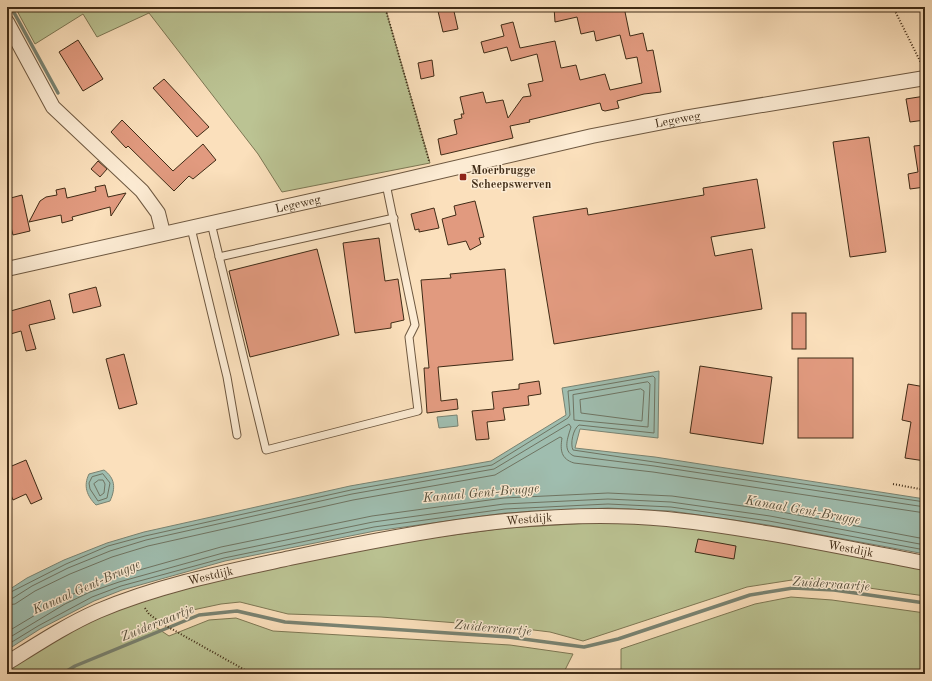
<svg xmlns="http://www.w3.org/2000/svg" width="932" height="681" font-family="'Old Standard TT',serif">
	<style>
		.green { fill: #bbc393; stroke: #7d7754 }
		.water { fill: #9fbdaf; stroke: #798372 }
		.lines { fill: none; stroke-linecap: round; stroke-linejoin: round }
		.shore { stroke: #6f7462; stroke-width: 1 }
		.stream { stroke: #798372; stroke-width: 3.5 }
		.building { fill: #e19a7f; stroke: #3f2b16 }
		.service-casing { stroke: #6e5840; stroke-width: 9 }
		.minor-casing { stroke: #6e5840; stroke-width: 16 }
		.path { stroke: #3f2b16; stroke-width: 2; stroke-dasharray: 1 2; stroke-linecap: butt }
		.service { stroke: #fcebd3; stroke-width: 7 }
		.minor { stroke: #fcebd3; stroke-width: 14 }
		.poi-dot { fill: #8f2418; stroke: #fcebd3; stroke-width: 1.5 }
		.labels { text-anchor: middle; stroke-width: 3; stroke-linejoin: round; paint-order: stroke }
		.street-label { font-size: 12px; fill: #3f2b16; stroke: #fcebd3 }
		.poi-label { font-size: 12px; font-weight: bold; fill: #3f2b16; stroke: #fcebd3; text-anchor: start }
		.water-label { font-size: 13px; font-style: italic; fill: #57503c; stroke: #fcebd3 }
	</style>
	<rect width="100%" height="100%" fill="#fbe0bc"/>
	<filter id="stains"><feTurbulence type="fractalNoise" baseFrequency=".005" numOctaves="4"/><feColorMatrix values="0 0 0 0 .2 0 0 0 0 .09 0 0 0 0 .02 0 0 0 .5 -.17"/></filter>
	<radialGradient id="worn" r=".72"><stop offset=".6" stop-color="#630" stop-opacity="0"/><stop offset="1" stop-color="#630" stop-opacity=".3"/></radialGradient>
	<!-- green -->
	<g class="green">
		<path d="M15 7H385L430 163 282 192 258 154 149 13 97 37 83 14 35 44Z"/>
		<path d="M608 522 669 525 766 539 925 569V596L834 583 792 580 747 587 583 641 550 632 509 627 381 617 288 614 240 602 221 604 188 611 154 626 169 636 209 620 236 618 273 631 510 645 573 654 563 674H7V667L100 614 229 576 377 545 506 528Z"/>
		<path d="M791 597 832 600 925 613V674H621V649L755 604Z"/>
	</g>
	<!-- water -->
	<g class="water">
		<path d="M659 371 658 438 580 429 575 448 655 457 925 499V554L768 525 671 511 608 508 505 513 375 531 225 561 122 590 94 601 40 629 7 650V591L27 578 64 560 107 543 144 532 350 486 491 461 566 415 562 388Z"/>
		<path d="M457 415 458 426 439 428 437 417Z"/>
		<path d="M104 470C115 478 116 488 110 501L96 505C87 496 83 486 89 474Z"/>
	</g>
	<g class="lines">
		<!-- shore -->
		<g class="shore">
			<path d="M648 382 650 384 648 427 574 420 573 395Z"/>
			<path d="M641 389 644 391 642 421 581 413 580 400Z"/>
			<path d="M103 474 110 483 107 498 98 501 90 489 89 483 92 477Z"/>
			<path d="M99 480H103L105 484 104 493 100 496 94 484Z"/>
			<path d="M7 594 66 564 108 546 145 536 351 490 492 465 568 418 570 415 568 391 653 376 655 378 654 433 579 425C573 429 570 444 573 450L925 502"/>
			<path d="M7 599 13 598 32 586 68 568 110 551 146 540 352 494 494 469 569 424 571 427C568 437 562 451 574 456L654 466 925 507"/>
			<path d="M7 605 15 604 35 591 70 574 112 557 148 546 353 500 495 475 560 437 562 438C560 450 561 459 574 463L653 472 925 513"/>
			<path d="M7 632 62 599 89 587 118 576 221 547 372 516 504 498 608 493 672 496 771 510 925 539"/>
			<path d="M7 639 65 604 90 592 119 582 223 553 373 522 504 504 608 499 671 502 770 516 925 545"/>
			<path d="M7 645 38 626 92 597 121 586 224 558 374 527 505 509 608 504 671 507 769 521 925 550"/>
		</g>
		<!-- stream -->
		<g class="stream">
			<path d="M11 7 58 93"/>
			<path d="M62 674 75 666 199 615 237 611 285 622 508 637 584 647 618 639 750 595 793 588 834 590 925 603"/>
		</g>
	</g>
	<!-- building -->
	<g class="building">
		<path d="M437 7H453L458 29 443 32Z"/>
		<path d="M554 7H624L630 36 643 33 647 51 653 50 661 92 644 94 617 101 619 108 605 111 602 110 600 103 529 120 530 122 510 126 513 138 441 155 438 139 457 134 454 120 462 118 461 114H464L460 97 483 92 486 103 503 100 508 118 523 97 531 96 528 84 543 81 537 54 511 61 507 47 484 53 481 42 504 36 501 25 513 22 520 48 555 41 561 68 576 65 580 80 605 74 610 90 642 83 637 57 626 59 620 35 596 41 594 31 581 34 577 17 555 22Z"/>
		<path d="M78 40 103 79 83 91 59 52Z"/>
		<path d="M432 60 434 76 421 79 418 63Z"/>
		<path d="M164 79 209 127 197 137 153 88Z"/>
		<path d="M925 96V120L910 122 906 99Z"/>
		<path d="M122 120 173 171 203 144 216 160 193 179 189 176 174 191 128 146 126 148 111 132Z"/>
		<path d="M869 137 886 252 850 257 833 142Z"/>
		<path d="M925 145V187L910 189 908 174 918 172 914 146Z"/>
		<path d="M98 161 107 169 100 177 91 169Z"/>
		<path d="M757 179 765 228 711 237 715 256 752 249 762 309 554 344 533 217 587 208 588 215 704 195 703 188Z"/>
		<path d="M105 185 108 197 126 193 111 216 110 207 72 217 73 220 62 223 61 215 29 222 40 201 46 197 57 195 56 190 65 188 67 198 96 191 95 187Z"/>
		<path d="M22 195 30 231 13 235 7 212V199Z"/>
		<path d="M475 201 484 237 479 238 481 244 470 250 466 241 448 245 442 219 456 215 454 206Z"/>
		<path d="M434 208 439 228 419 232V229L415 230 411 214Z"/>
		<path d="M379 238 385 281 398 279 404 320 391 323V328L355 333 343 243Z"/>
		<path d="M317 249 339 335 250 357 229 271Z"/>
		<path d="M505 269 513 360 438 367 441 401 457 399 458 409 427 413 424 368H429L421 280 451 278 450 274Z"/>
		<path d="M96 287 101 306 73 313 69 294Z"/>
		<path d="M50 300 55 319 29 325 36 349 26 351 21 331 7 335V312Z"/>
		<rect x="792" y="313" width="14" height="36"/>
		<path d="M124 354 137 404 119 409 106 359Z"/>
		<rect x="798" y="358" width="55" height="80"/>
		<path d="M700 366 772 377 763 444 690 433Z"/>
		<path d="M539 381 541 394 528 396 529 405 503 408 505 420 487 422 489 439 476 440 472 411 494 409 492 392 519 389V384Z"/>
		<path d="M908 384 925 387V461L905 458 911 422 902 420Z"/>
		<path d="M26 460 42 499 31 504 26 494 13 500 7 485V468Z"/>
		<path d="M698 539 736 546 734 559 695 552Z"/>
	</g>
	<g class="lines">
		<!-- service casing -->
		<g class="service-casing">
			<g id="service">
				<path d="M211 223 266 450 418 411 409 337 415 325 386 184"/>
				<path d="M191 228 227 377 237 435"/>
				<path d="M219 257 394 218"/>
			</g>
		</g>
		<!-- minor casing -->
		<g class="minor-casing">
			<g id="minor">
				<path d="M7 22 53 107 142 191 158 213 163 233"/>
				<path id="s1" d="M7 269 386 184 592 136 684 118 925 78"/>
				<path id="s2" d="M7 663C36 645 66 625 98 611 159 585 225 572 290 558 413 532 541 507 667 519 754 528 840 547 925 563"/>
			</g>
		</g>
		<!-- path -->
		<g class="path">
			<path d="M385 7 429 161"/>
			<path d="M893 7 922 65"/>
			<path d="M893 484 925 490"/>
			<path d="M145 608 149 614 161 623 252 674"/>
		</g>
		<!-- service -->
		<use href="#service" class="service"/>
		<!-- minor -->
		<use href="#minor" class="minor"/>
	</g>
	<!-- markers -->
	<rect class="poi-dot" x="459" y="173" width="8" height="8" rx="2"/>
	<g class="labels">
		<!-- street labels -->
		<g class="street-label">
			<text dy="4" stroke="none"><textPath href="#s1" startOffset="687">Legeweg</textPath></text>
			<text dy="4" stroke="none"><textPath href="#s1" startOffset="298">Legeweg</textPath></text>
			<text dy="4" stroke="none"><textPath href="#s2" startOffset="547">Westdijk</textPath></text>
			<text dy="4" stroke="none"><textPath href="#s2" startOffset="871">Westdijk</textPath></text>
			<text dy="4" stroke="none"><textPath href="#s2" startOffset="223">Westdijk</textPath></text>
		</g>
		<!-- poi labels -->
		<g class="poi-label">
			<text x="471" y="174">Moerbrugge<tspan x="471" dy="14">Scheepswerven</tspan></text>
		</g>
		<!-- water labels -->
		<g class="water-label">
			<text transform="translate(481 492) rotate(-5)" y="5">Kanaal Gent-Brugge</text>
			<text transform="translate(803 509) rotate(10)" y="5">Kanaal Gent-Brugge</text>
			<text transform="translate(831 583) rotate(4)" y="5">Zuidervaartje</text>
			<text transform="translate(86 586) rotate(-24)" y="5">Kanaal Gent-Brugge</text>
			<text transform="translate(157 622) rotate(-22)" y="5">Zuidervaartje</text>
			<text transform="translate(493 627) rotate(5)" y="5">Zuidervaartje</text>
		</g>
	</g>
	<!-- margin -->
	<rect width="932" height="681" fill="none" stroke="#fbe0bc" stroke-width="24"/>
	<rect x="8" y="8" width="916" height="665" fill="none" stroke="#3f2b16" stroke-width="2"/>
	<rect x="12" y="12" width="908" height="657" fill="none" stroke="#3f2b16"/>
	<rect width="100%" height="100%" filter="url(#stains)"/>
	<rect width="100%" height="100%" fill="url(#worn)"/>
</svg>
